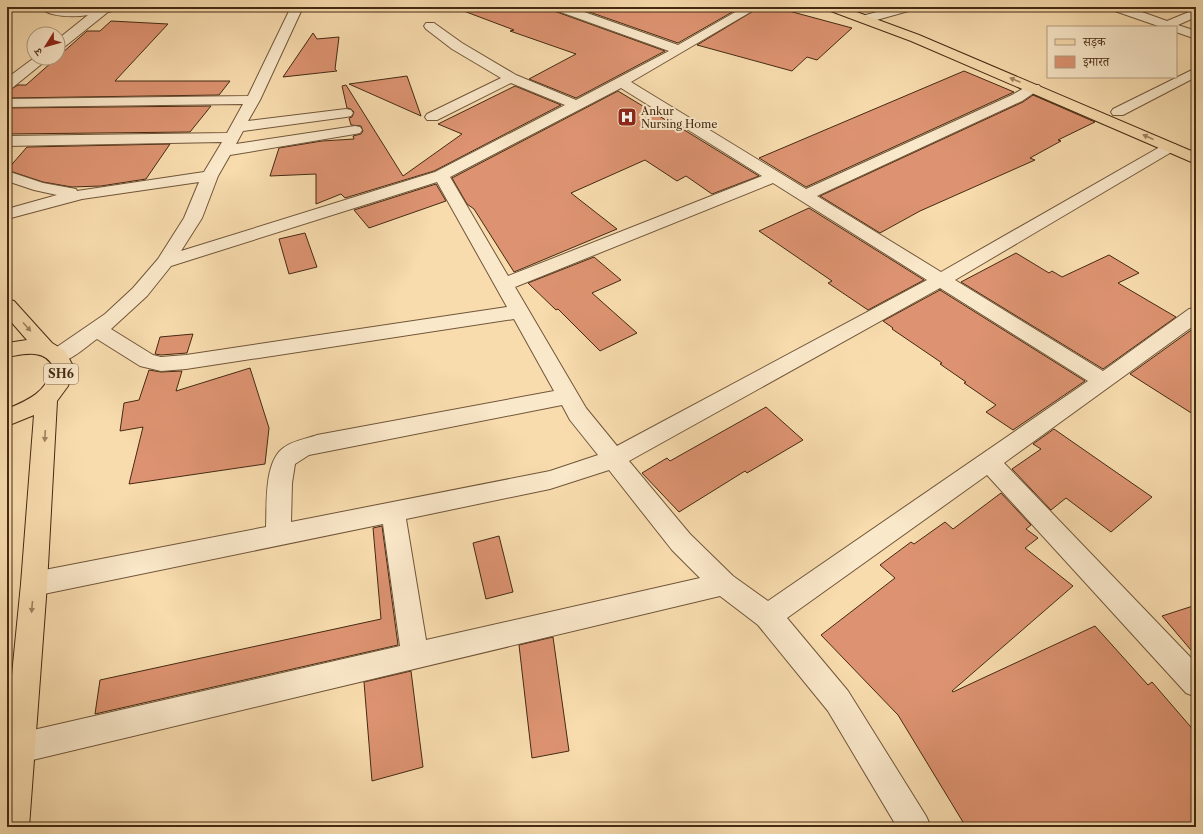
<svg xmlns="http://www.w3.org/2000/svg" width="1203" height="834" font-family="'Libre Caslon Text','Noto Serif Devanagari',serif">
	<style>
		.building { fill: #dd9371; stroke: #442a12 }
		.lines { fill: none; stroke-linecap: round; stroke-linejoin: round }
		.minor-casing { stroke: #715639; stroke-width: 2 }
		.major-casing { stroke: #442a12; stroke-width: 2 }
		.minor { fill: #fae8ca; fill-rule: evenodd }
		.major { fill: #f8dcae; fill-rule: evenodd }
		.oneway { fill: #9e8360 }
		.labels { text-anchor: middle; stroke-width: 4; stroke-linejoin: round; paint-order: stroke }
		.far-poi-label { font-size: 11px; fill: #442a12; stroke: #fae8ca; text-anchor: start }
		.shield { fill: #fae8ca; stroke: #7b6349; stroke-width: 1 }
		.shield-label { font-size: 12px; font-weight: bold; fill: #442a12 }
	</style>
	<rect width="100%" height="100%" fill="#f8dcae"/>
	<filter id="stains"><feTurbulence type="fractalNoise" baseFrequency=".005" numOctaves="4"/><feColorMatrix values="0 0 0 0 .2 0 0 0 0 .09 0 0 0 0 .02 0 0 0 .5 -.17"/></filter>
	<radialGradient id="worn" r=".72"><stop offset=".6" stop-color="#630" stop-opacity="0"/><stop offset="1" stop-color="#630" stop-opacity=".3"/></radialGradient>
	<!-- building -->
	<g class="building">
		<path d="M462 7H552L554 11 665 51 576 98 529 79 576 54 510 31 514 30 461 10Z"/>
		<path d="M575 7H741L678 43Z"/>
		<path d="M760 7H774L852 28 817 60 807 57 792 71 697 45Z"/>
		<path d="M111 21 168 24 115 81H230L219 95 7 98V92L9 90 18 85H26L87 31H100Z"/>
		<path d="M313 33 317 39 339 37 335 69 337 71 283 77Z"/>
		<path d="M964 71 1014 92 806 187 759 158Z"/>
		<path d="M407 76 421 116 349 84Z"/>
		<path d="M346 85 403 176 462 134 438 124 515 86 561 105 434 171 345 198 341 194 316 204V174L270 176 279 148 322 141 354 139 353 136 361 134 363 131 361 126 351 125 349 118 352 117 354 112 351 109 347 108 342 86Z"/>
		<path d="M618 91 679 128H681L759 176 712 194 686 176 677 181 645 160 571 193 617 229 514 272 474 209 467 204 452 178Z"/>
		<path d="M1033 95 1095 122 1058 140 1061 141 1030 158 1035 160 920 211 880 233 820 196 1023 102Z"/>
		<path d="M211 106 190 132 7 134V108Z"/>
		<path d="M170 144 146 179 101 186 72 187 43 182 7 170 27 147Z"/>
		<path d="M436 184 446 201 369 228 354 210Z"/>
		<path d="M809 208 924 280 868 310 828 283 832 281 759 231Z"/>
		<path d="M305 233 317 267 289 274 279 239Z"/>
		<path d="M1016 253 1049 273 1052 271 1062 277 1109 255 1139 273 1118 283 1176 317 1103 369 961 282Z"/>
		<path d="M594 257 621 280 592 293 637 333 600 351 558 309 556 310 528 283Z"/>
		<path d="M940 290 1085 381 1013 430 986 412 996 405 964 383 966 382 940 364 942 363 892 329 893 328 883 321Z"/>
		<path d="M1194 328 1196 329V416L1130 374Z"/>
		<path d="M193 334 187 353 161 355 155 354 160 337Z"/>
		<path d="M250 368 269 428 265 464 129 484 143 427 120 431 124 403 139 400 149 370 161 372 182 371 176 391Z"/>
		<path d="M766 407 803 440 747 473 745 471 679 512 642 473 667 458 670 461Z"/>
		<path d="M1054 429 1100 461 1152 497 1111 532 1066 498 1051 510 1012 469 1041 449 1033 444Z"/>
		<path d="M1001 493 1031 525 1026 529 1038 538 1025 548 1073 586 952 691 953 692 1095 626 1148 685 1152 682 1196 733V827H966L898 715 821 635 895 578 880 565 911 542 914 544 945 522 953 529Z"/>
		<path d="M382 526 398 645 95 714 100 680 381 619 373 528Z"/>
		<path d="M499 536 513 592 486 599 473 543Z"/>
		<path d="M1196 605V656L1162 616Z"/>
		<path d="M553 637 569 751 532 758 519 645Z"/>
		<path d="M411 671 423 767 372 781 364 682Z"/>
	</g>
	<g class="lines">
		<!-- minor casing -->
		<g class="minor-casing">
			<g id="minor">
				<path d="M40 7 70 9 119 7 117 10 108 12 63 48 58 49V39L88 15C76 17 48 18 40 7Z"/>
				<path d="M291 7H303L260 100 248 121 346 109 351 110 353 113 351 116 346 117 243 131 236 144 355 126 360 127 362 130 360 133 355 134 230 155 218 176 202 218 181 251 435 172 565 105 511 83 437 120H427L425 117 427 114 501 78 452 49 426 29 424 26 426 23H434L462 43 516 75 576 100 669 51 555 10 553 7H570L678 45 744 7H759L631 82 806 189 1012 95 1029 85H1039L1041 88 1022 101 817 196 941 272 1165 144H1175L1178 147 1175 150 955 280 1103 371 1189 309 1196 308V324L1004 463 1196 663V697L1186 693 987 475 787 618 848 691 926 816 931 827H897L828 711 758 625 720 596 20 763 9 759C6 751 6 745 9 737L20 733 400 646 383 524 34 596 25 592 21 584 25 576 34 572 266 527C267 505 264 464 282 449 291 441 306 439 317 435L554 391 514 319 186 369 161 371 140 366 97 339C84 348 67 366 51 361L48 356 51 351 105 314 133 288 158 259 184 218 199 182 82 199 7 219V209L57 195 34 190 7 181V171L43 183 76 189 77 191 204 172 222 142 7 146V136L227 133 243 104 7 107V99L248 96ZM621 88 762 176 508 276 450 177ZM437 182 507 307 186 355 161 357 153 355 111 329 147 296 171 266ZM773 183 927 280 617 446 586 408 515 287ZM940 288 1088 381 768 601 733 576 690 534 629 461ZM562 405 570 420 598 455 550 471 291 522 292 483 295 464 309 455ZM609 470 672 550 700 578 426 640 406 519 550 489Z"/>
				<path d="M895 7H914L912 10 866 23 860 19 862 16Z"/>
				<path d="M1110 7H1128L1167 21 1196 9V17L1178 25 1196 31V39L1176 32V27H1161L1112 10Z"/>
				<path d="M34 58H49L12 88 7 89V78Z"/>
				<path d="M1196 68V77L1123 115H1113L1111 112 1113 109Z"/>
			</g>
		</g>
		<!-- major casing -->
		<g class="major-casing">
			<g id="major">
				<path d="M826 7H843L919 35 1196 153V164L911 41 828 10Z"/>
				<path d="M7 299 14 301 52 343 65 351 74 368 68 386 57 401 47 584 29 827H7V725L21 584 34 415 7 426V409C31 399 44 393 54 368 45 348 25 354 7 357V343L27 340 7 317Z"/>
			</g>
		</g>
		<!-- minor -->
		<use href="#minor" class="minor"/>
		<!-- major -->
		<use href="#major" class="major"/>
	</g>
	<!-- one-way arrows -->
	<defs><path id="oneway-solid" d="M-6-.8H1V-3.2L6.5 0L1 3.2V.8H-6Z"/></defs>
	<g class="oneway">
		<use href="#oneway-solid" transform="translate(1015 80) rotate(-157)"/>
		<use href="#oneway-solid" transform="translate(1148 137) rotate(-156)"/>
		<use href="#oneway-solid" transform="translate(27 327) rotate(48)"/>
		<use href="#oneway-solid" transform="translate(45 436) rotate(93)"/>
		<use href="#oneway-solid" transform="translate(32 607) rotate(95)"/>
	</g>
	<!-- icons -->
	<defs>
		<g id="hospital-square" transform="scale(1)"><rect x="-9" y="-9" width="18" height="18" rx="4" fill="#8f2418" stroke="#fae8ca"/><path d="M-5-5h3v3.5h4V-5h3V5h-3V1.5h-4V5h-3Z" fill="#fff"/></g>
	</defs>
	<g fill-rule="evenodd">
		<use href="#hospital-square" x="627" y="117"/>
	</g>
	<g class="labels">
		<!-- far-poi labels -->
		<g class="far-poi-label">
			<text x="641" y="115">Ankur<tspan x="641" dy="13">Nursing Home</tspan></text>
		</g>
		<!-- shield labels -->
		<rect class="shield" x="44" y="364" width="34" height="20" rx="3"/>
		<g class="shield-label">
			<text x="61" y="378">SH6</text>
		</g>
	</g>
	<!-- margin -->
	<rect width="1203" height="834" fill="none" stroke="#f8dcae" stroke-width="24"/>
	<rect x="8" y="8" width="1187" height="818" fill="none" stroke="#442a12" stroke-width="2"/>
	<rect x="12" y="12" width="1179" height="810" fill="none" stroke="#442a12"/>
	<!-- legend -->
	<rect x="1047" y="26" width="130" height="52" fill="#fae8ca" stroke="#b19c80"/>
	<rect x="1055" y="39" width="20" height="6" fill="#f8dcae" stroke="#b19c80"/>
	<text x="1083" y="46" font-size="12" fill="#442a12">सड़क</text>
	<rect x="1055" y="56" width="20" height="12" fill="#dd9371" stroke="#b19c80"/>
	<text x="1083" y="66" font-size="12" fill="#442a12">इमारत</text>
	<!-- north arrow -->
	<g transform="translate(46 46) rotate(233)"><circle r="19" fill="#fae8ca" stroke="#b19c80"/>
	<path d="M0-3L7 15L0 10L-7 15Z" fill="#8f2418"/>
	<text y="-6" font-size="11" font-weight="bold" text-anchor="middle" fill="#442a12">उ</text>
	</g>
	<rect width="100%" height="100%" filter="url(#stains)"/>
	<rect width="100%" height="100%" fill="url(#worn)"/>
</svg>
